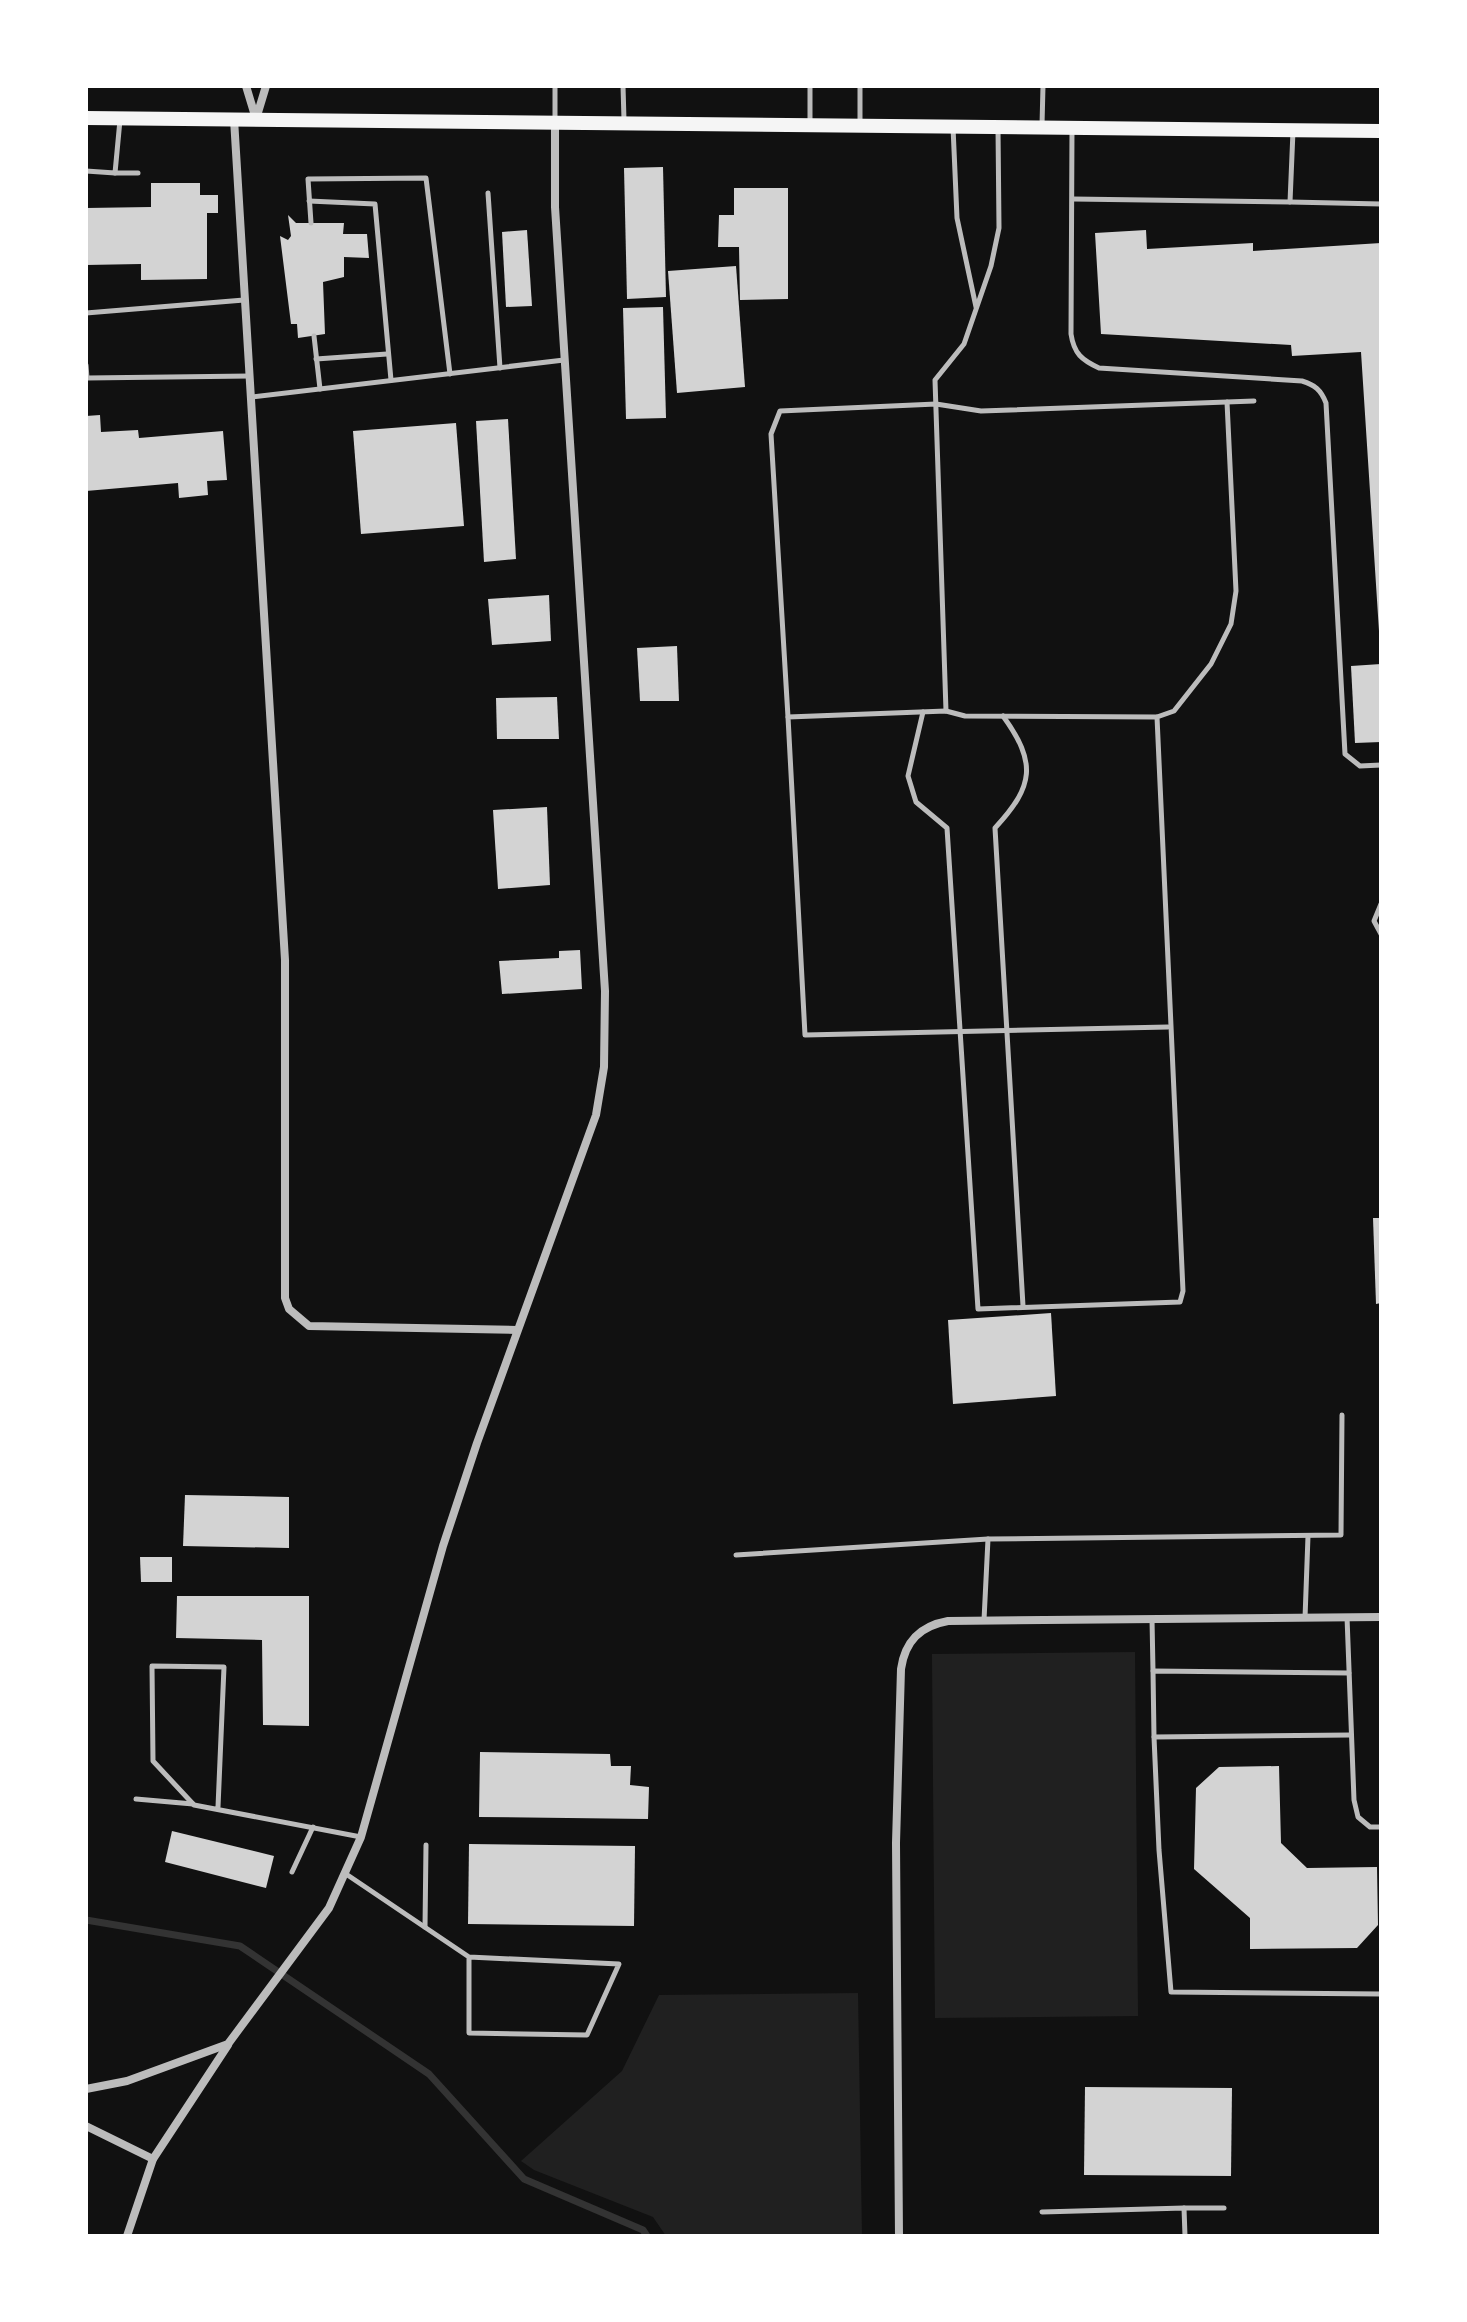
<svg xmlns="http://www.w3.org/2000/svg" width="1467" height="2322" font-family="'Roboto Condensed',sans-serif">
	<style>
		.green { fill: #202020 }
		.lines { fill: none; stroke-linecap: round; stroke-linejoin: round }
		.stream { stroke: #333; stroke-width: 7 }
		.building { fill: #d3d3d3 }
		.service { stroke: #bcbcbc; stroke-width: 5 }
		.minor { stroke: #bcbcbc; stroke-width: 8 }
		.secondary { stroke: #f5f5f5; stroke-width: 14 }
	</style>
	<rect width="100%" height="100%" fill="#111"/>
	<!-- green -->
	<g class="green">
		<path d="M1135 1652 1138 2016 935 2018 932 1654Z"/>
		<path d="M858 1993 862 2236H666L653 2217 534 2170 521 2161 622 2071 659 1995Z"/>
	</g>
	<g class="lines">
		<!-- stream -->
		<path class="stream" d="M86 1920 240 1946 429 2074 524 2179 643 2230 647 2236"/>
	</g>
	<!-- building -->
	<g class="building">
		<path d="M663 167 666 297 627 299 624 168Z"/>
		<path d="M151 183H200V195H218V213H207V279L141 280V264L86 265V208L151 207Z"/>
		<path d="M734 188H788V299L740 300 739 247H718L719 215H734Z"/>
		<path d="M288 215 296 223H344L343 234H367L369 258 344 257V277L323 282 325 334 298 338 297 324H291L280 236 288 240 291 236Z"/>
		<path d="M527 230 532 306 506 307 502 232Z"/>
		<path d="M1146 230 1147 249 1253 243V251L1381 243V662L1361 352 1292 356 1291 345 1101 334 1095 233Z"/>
		<path d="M736 266 745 387 677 393 668 271Z"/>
		<path d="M663 307 666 418 626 419 623 308Z"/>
		<path d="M100 415 101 432 138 430 139 438 223 431 227 480 207 481 208 495 179 498 178 483 86 491V416Z"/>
		<path d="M508 419 516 559 484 562 476 421Z"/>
		<path d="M456 423 464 526 361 534 353 431Z"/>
		<path d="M549 595 551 641 492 645 488 599Z"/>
		<path d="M677 646 679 701H640L637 648Z"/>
		<path d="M1381 664V742L1355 743 1351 666Z"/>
		<path d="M557 697 559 739H497L496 698Z"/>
		<path d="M547 807 550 885 498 889 493 810Z"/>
		<path d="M580 950 582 989 502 994 499 961 559 958V951Z"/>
		<path d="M1373 1218H1381V1303L1376 1304Z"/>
		<path d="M1051 1313 1056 1396 953 1404 948 1320Z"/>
		<path d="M185 1495 289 1497V1548L183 1546Z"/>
		<path d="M140 1557H172V1582H141Z"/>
		<path d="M177 1596H309V1726L263 1725 262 1640 176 1638Z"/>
		<path d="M480 1752 610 1754 611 1766H631L630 1785 649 1787 648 1819 479 1817Z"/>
		<path d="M1279 1766 1281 1843 1307 1868 1377 1867 1378 1925 1357 1948 1250 1949V1918L1194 1869 1196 1788 1219 1767Z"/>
		<path d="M172 1831 274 1856 266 1888 165 1862Z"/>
		<path d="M469 1844 635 1846 634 1926 468 1924Z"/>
		<path d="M1085 2087 1232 2088 1231 2176 1084 2175Z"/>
	</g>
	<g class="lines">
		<!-- service -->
		<g class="service">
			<path d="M555 86V121"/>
			<path d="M623 86 624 120"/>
			<path d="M810 86V125"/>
			<path d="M860 86V125"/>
			<path d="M1042 125 1043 86"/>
			<path d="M953 127 957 218 976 307"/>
			<path d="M1072 129 1071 334C1074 354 1082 360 1099 368L1302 381C1315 385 1321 390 1326 403L1345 754 1360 766 1381 765"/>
			<path d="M86 171 115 173 120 120"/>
			<path d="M115 173H138"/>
			<path d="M488 193 500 368"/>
			<path d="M1073 199 1290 202 1293 131"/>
			<path d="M309 201 375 204 391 380"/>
			<path d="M1290 202 1381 204"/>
			<path d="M311 223 308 179 426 178 450 374"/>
			<path d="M86 313 244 300"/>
			<path d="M314 336 320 389"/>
			<path d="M316 359 387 354"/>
			<path d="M86 365 87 378 250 376"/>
			<path d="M252 397 564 360"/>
			<path d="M946 711 935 380 964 344 991 266 999 228 998 128"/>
			<path d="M923 712 908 776 916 802 947 828 978 1309 1180 1302 1183 1291 1157 717 1174 711 1211 664 1231 624 1236 591 1227 402"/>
			<path d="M1003 716C1037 763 1034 786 995 828L1023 1306"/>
			<path d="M788 717 771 434 780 411 936 404 981 411 1254 401"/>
			<path d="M1157 717 965 716 946 711 788 717 805 1035 1168 1027"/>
			<path d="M1381 904 1374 921 1381 934"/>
			<path d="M736 1555 988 1539"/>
			<path d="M1347 1617 1354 1800 1358 1817 1370 1827H1381"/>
			<path d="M1305 1618 1308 1536"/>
			<path d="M1152 1619 1153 1671"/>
			<path d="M984 1620 988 1539 1341 1535 1342 1415"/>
			<path d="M1349 1673 1153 1671 1154 1737 1351 1735"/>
			<path d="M1154 1737 1159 1850 1171 1992 1381 1994"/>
			<path d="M136 1799 193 1804"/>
			<path d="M218 1807 224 1667 152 1666 153 1761 194 1805 361 1837"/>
			<path d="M292 1872 313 1827"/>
			<path d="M346 1874 469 1957 619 1964 587 2035 469 2033V1957"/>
			<path d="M425 1927 426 1845"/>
			<path d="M1184 2208H1224"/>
			<path d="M1042 2212 1184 2208 1185 2236"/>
		</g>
		<!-- minor -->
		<g class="minor">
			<path d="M246 86 256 119"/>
			<path d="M234 119 285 960V1298L289 1309 309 1326 517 1330"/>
			<path d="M256 119 266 86"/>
			<path d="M86 2089 127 2081 228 2044 329 1908 361 1837 443 1546 477 1443 596 1115 604 1067 605 991 555 207V123"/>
			<path d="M86 2126 153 2159"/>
			<path d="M127 2236 153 2159 228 2045"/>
			<path d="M899 2236 896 1843 901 1669C905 1641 920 1626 948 1621L1381 1617"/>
		</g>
		<!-- secondary -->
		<path class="secondary" d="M86 118 1381 131"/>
	</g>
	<!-- border -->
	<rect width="1467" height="2322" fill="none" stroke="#ffffff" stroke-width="176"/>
</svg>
